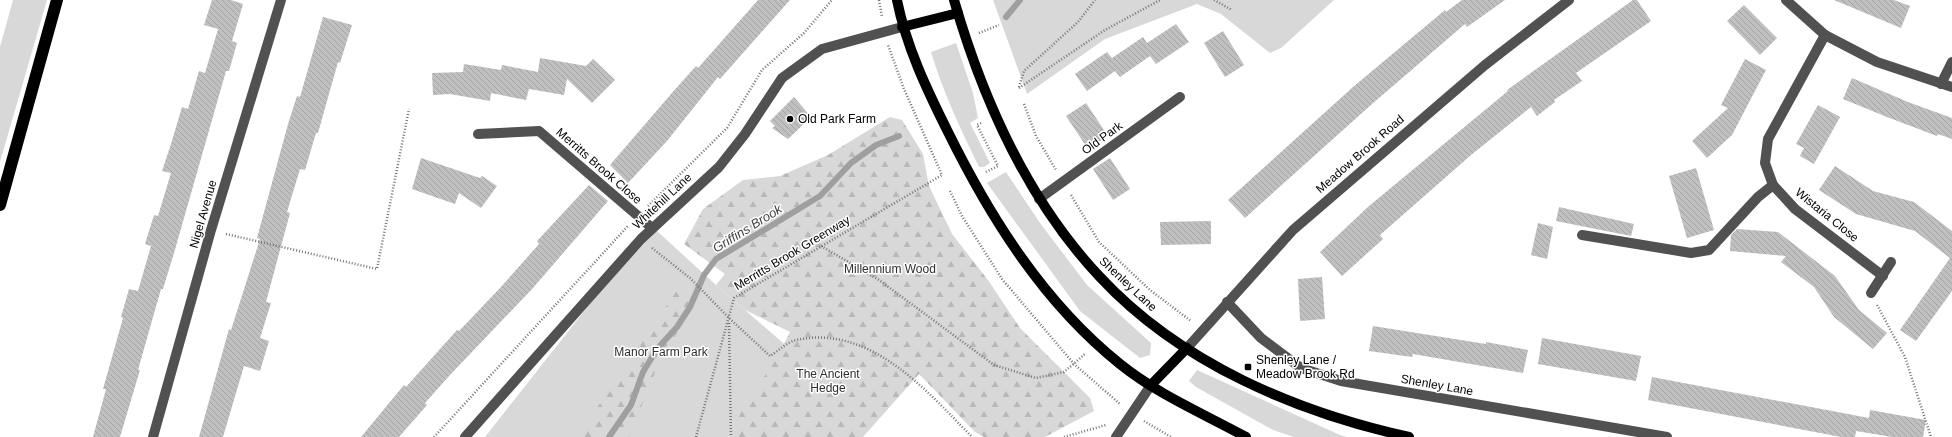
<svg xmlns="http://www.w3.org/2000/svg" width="1952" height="437" font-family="Helvetica,sans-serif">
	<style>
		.green { fill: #d8d8d8 }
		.forest { fill: url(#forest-firs) }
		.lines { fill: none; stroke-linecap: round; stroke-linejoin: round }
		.stream { stroke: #9f9f9f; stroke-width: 6 }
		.building { fill: url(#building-back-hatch) }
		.path { stroke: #737373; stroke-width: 2.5; stroke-dasharray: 1 2; stroke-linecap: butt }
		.minor { stroke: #515151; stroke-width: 10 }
		.major { stroke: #000; stroke-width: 10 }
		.highway { stroke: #000; stroke-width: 12 }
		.poi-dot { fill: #000; stroke: #fff; stroke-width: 1.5 }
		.labels { text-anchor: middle; stroke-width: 3; stroke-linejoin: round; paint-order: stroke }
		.poi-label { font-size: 12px; fill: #000; stroke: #fff; text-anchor: start }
		.street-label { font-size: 12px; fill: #000; stroke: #fff }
		.park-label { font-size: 12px; fill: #2f2f2f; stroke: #fff }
		.water-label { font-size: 13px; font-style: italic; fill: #404040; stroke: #fff }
	</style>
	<defs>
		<pattern id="forest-firs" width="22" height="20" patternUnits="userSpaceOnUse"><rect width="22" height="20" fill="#d8d8d8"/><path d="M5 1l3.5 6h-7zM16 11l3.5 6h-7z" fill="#b8b8b8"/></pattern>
		<pattern id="building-back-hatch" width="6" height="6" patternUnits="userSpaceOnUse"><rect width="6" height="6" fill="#c0c0c0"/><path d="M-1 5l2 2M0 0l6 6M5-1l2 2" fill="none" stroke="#a3a3a3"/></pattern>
	</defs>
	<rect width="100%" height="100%" fill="#fff"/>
	<!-- green -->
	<g class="green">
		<path d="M13 0H47L0 162V47Z"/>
		<path d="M993 0H1334L1281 48 1270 53 1221 14 1197 4 1105 39 1027 94Z"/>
		<path d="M956 43 973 93 978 118 970 123 990 163 984 167H979C961 130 943 92 931 52Z"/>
		<path d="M1006 172 1040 223 1087 285 1151 343 1150 355 1140 358 1080 311 987 183Z"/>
		<path d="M657 231 716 285 797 355 776 437H485L641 239Z"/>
		<path d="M1197 370 1340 435 1347 437H1294L1273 430 1196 387 1189 381Z"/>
	</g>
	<!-- forest -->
	<g class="forest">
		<path d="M890 117 902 120 923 154 929 186 952 234 988 280 1020 328 1090 398 1094 411 1045 437H984L975 432 919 374 863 437H733L741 411 778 356 790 332 745 310 716 285 725 274 684 244 703 209 743 180 780 176 828 155Z"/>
		<path d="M678 289 703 301 664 350 629 437H577Z"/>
	</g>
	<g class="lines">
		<!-- stream -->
		<g class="stream">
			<path d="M1006 17 1020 0"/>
			<path d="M609 437 631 405 643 372 657 349 677 327 690 307 704 275 716 259 820 196 851 163 876 145 899 136"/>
		</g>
	</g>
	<!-- building -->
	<g class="building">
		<path d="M212 0H231L243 4 232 41 237 43 229 71H226L174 253 163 289H161L138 370H140L120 437H93L106 389H103L123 318 121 317 129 289 138 291 151 246 145 244 154 215 158 216 171 173 162 171 171 144 182 107 188 109 199 71 205 73 218 29 204 25Z"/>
		<path d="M758 0H790L720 79 718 77 667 141 628 183 610 165 671 94 696 66 698 68Z"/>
		<path d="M1462 0H1505L1467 27 1465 24 1372 104 1245 218 1228 200 1353 87 1445 10 1446 12Z"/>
		<path d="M1633 0H1637L1651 21 1576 73 1582 81 1554 100 1555 102 1537 116 1531 107 1471 155 1380 235 1383 239 1342 276 1320 252 1369 206 1508 91 1507 90Z"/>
		<path d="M1834 0H1894L1910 6 1901 28Z"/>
		<path d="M1744 5 1777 38 1760 55 1727 21Z"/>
		<path d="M323 17 352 25 340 63 338 62 318 133H316L305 170 300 169 287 212 290 213 266 302 271 303 260 338 269 341 260 371 244 366 223 437H199L229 329 231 330 260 239 257 238 288 124 297 96 300 97Z"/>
		<path d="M1176 24 1189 42 1156 64 1150 56 1120 77 1115 71 1087 91 1075 74 1107 52 1112 58 1143 37 1147 43Z"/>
		<path d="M1223 31 1244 65 1225 77 1204 43Z"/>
		<path d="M540 58 586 66 593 59 615 80 592 103 567 79 564 95 529 89 526 100 491 93 490 101 450 94 433 95 432 73 463 72 464 64 501 70 502 65 538 72Z"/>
		<path d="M1745 59 1766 70 1732 135 1707 158 1692 141 1728 108 1721 105Z"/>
		<path d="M1852 78 1908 102 1952 118V139L1938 134 1937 136 1887 117 1843 99Z"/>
		<path d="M794 97 811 117 788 139 772 128 775 126 770 121Z"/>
		<path d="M1086 103 1108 136 1088 149 1066 116Z"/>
		<path d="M1818 105 1840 117 1814 164 1800 156 1804 148 1796 144Z"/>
		<path d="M421 158 480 178 482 176 497 186 481 208 459 193 455 204 412 189Z"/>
		<path d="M1110 158 1130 189 1113 200 1093 169Z"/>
		<path d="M1835 166 1873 191 1914 202 1952 231V291L1916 341 1900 330 1950 258 1915 231 1856 214 1819 190Z"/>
		<path d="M1696 168 1714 230 1687 238 1669 176Z"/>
		<path d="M589 185 608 201 533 288 450 375 425 403 427 405 399 437H361L404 385 406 387 457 330 459 331 500 288 539 244 537 241Z"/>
		<path d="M1559 207 1634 224 1631 236 1556 221Z"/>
		<path d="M1211 221V244L1161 245 1160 222Z"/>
		<path d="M1538 223 1553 227 1547 259 1531 255Z"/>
		<path d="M1737 229 1778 232 1835 276 1859 310 1887 333 1873 349 1834 317 1814 287 1781 262 1786 256 1730 251 1731 235Z"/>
		<path d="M1322 277 1325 319 1300 321 1298 279Z"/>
		<path d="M1373 326 1486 344V342L1528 350 1523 373 1413 354 1412 357 1369 351Z"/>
		<path d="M1542 338 1641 356 1636 381 1538 364Z"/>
		<path d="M1652 377 1869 418 1870 410 1926 420 1923 437H1892L1856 431 1855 437H1841L1648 400Z"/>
	</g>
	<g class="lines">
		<!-- path -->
		<g class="path">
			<path d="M879 0 882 17"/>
			<path d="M1214 0 1232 10"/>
			<path d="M979 33 999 25"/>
			<path d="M1019 87 1024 71 1078 22 1095 0"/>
			<path d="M1019 88 1105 30 1160 0"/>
			<path d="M1024 104 1036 136 1056 170"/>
			<path d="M981 123 977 125 998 166 986 172"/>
			<path d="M950 191 962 216 1002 279 1074 364 1120 404"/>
			<path d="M1071 195 1099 242 1150 290 1191 321"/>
			<path d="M648 206 727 128 762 70 804 33 832 0"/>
			<path d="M226 234 377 269 409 109"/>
			<path d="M821 246 879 280 994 365 1036 378 1064 372 1085 354"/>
			<path d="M652 248 690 278 729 318 770 356C777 352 787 342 796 340 870 324 926 390 972 437"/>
			<path d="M1877 305 1905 357 1931 437"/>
			<path d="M729 323 731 437"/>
			<path d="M1144 421 1171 437"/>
			<path d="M434 437 628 226"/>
			<path d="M696 437 734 298 942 175 904 89 888 45"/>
			<path d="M1064 437 1106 425"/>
		</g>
		<!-- minor -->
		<g class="minor">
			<path d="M1786 0 1825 35 1877 62 1952 87"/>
			<path d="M1825 35 1768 139 1765 163 1773 185 1795 209 1883 276"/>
			<path d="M1941 84 1952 62"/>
			<path d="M478 134 539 131 652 228"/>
			<path d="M1039 199 1180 97"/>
			<path d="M1582 235 1691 253 1709 250 1758 197 1773 185"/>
			<path d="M1871 293 1891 262"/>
			<path d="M1227 302 1261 338 1301 368 1341 381 1667 437"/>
			<path d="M1187 348 1293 230 1485 65 1569 0"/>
			<path d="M153 437 211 230 281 0"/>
			<path d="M465 437 641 239 719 167 745 134 782 78 822 49 902 27"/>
			<path d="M1116 437 1151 385"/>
		</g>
		<!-- major -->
		<g class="major">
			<path d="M897 0C906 46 927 90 948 132 991 219 1044 303 1120 364 1157 394 1204 414 1246 437"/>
			<path d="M954 0C983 100 1028 201 1100 277 1180 363 1296 412 1409 437"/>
			<path d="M902 27 958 13"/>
			<path d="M1151 385 1187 348"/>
		</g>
		<!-- highway -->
		<path class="highway" d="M0 205 57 0"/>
	</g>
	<!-- markers -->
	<g class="poi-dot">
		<circle cx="790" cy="119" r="4"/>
		<rect x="1244" y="363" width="8" height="8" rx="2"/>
	</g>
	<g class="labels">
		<!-- poi labels -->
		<g class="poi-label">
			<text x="798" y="123">Old Park Farm</text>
			<text x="1256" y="364">Shenley Lane /<tspan x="1256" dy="14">Meadow Brook Rd</tspan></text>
		</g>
		<!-- street labels -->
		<g class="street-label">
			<text transform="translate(1102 138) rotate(-36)" y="4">Old Park</text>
			<text transform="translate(1360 154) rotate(-41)" y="4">Meadow Brook Road</text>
			<text transform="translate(599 166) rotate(41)" y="4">Merritts Brook Close</text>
			<text transform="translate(662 201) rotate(-43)" y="4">Whitehill Lane</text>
			<text transform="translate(203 214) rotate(-74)" y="4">Nigel Avenue</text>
			<text transform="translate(1827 215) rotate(39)" y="4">Wistaria Close</text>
			<text transform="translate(792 253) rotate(-31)" y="4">Merritts Brook Greenway</text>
			<text transform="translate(1128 284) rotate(43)" y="4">Shenley Lane</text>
			<text transform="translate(1437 385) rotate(10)" y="4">Shenley Lane</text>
		</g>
		<!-- park labels -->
		<g class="park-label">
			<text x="890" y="273">Millennium Wood</text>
			<text x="661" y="356">Manor Farm Park</text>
			<text x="828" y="378">The Ancient<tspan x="828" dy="14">Hedge</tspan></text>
		</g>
		<!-- water labels -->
		<g class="water-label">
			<text transform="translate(747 228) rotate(-32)" y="5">Griffins Brook</text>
		</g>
	</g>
</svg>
